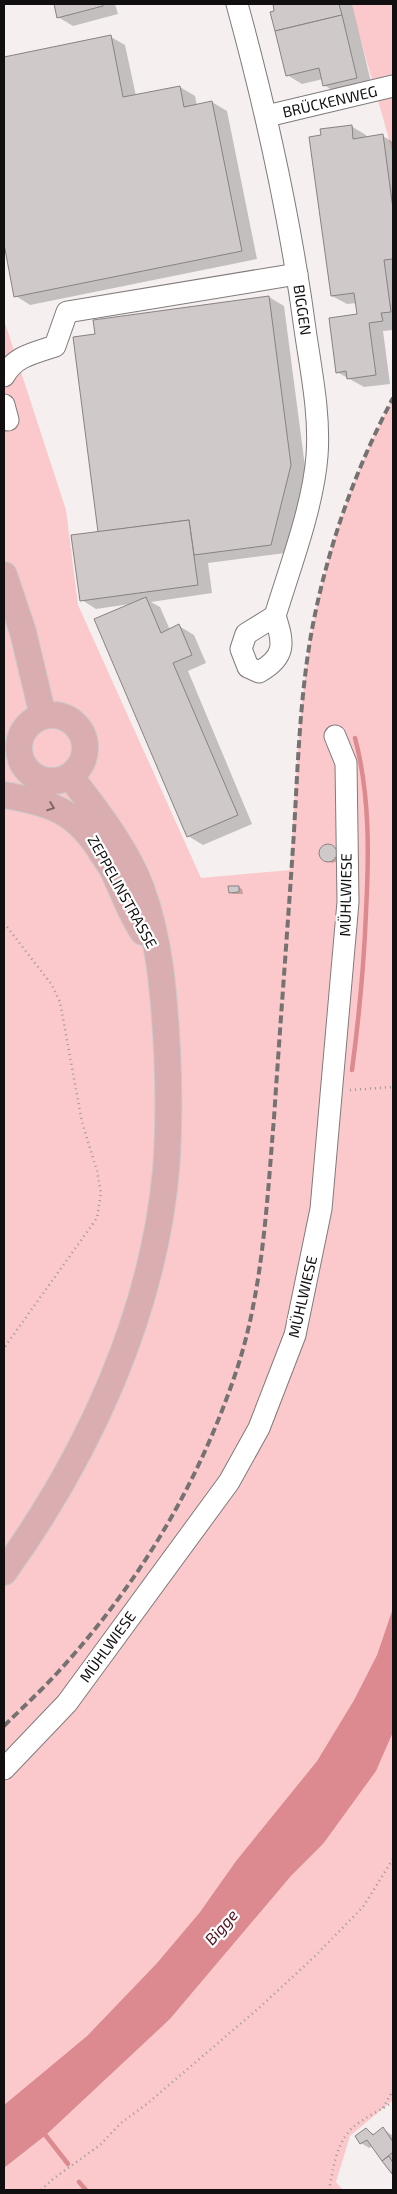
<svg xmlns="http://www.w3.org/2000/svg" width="397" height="2194" font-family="'Exo 2',sans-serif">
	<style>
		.green { fill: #fbc9cb }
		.water { fill: #dc8a8f }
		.shadow { fill: #0003 }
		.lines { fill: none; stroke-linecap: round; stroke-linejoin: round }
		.stream { stroke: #dc8a8f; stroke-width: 4.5 }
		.building { fill: #cfc9ca; stroke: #888383 }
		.minor-casing { stroke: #807b7b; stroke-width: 23 }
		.major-casing { stroke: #cbcaca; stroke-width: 28 }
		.path { stroke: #9c9898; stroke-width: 2.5; stroke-dasharray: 1 4; stroke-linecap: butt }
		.minor { stroke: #fff; stroke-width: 21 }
		.major { stroke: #daaeb1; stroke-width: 26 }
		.rail { stroke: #767272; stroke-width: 4; stroke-dasharray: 8 4; stroke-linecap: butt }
		.oneway { stroke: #806668 }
		.labels { text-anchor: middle; stroke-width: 4.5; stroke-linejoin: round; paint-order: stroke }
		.street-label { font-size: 15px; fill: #110f0f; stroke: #fff }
		.water-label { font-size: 16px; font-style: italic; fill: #550a1a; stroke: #fff }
	</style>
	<rect width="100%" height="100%" fill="#f5efef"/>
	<!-- green -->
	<g class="green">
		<path d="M352 4H393V156C381 105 363 55 352 4Z"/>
		<path d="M4 320 66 510 78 605 201 878 290 870C296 787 298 703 314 621 329 543 356 469 393 398V1608L377 1655 354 1700 317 1761 236 1861 200 1912 157 1963 87 2036 4 2105Z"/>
		<path d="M393 1732V2100L350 2136 336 2182 343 2190H4V2168L46 2135 170 2019 291 1876 323 1844Z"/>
	</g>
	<!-- water -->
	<path class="water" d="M393 1608V1732L376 1771 323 1844 291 1876 170 2019 46 2135 4 2168V2105L87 2036 157 1963 200 1912 236 1861 317 1761 354 1700 377 1655Z"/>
	<!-- shadow -->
	<g class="shadow">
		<path d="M55 4H115L118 14 73 26 58 17Z"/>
		<path d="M274 4H352L372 86 339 94 324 85 323 79 302 84 287 75Z"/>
		<path d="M111 37 125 45 136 96 180 87 195 96 197 106 212 102 227 111 257 259 30 305 16 296 4 238V58Z"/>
		<path d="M351 126 366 135 367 138 383 136 393 142V330L383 331 390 384 364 387 337 372 358 315 357 303 347 304 332 296 322 136Z"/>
		<path d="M269 297 284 306 306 474 285 553 208 563 212 593 151 602 160 607 170 630 179 626 194 635 206 663 188 671 252 824 203 845 188 836 130 604 96 609 82 600 100 533Z"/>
		<path d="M327 845 338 850V861L332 863 322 858 320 853 322 848Z"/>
		<path d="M238 887 242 889 243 894H233L230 892Z"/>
		<path d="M366 2129 375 2135 383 2129 393 2136V2173L373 2146 369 2148 361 2143Z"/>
	</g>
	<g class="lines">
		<!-- stream -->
		<g class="stream">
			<path d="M352 1070C359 1017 364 965 366 912 369 854 370 795 355 738"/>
			<path d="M43 2132 68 2164"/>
			<path d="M79 2182 86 2190"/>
		</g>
	</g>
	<!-- building -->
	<g class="building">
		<path d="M54 4H103V6L57 18Z"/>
		<path d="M273 4H339L342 15 275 31 270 12 274 11Z"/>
		<path d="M342 15 357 78 323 86 319 68 286 76 275 31Z"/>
		<path d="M111 35 123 97 180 86 184 107 212 101 242 251 14 297 4 244V57Z"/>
		<path d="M352 125 353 139 383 134 393 209V259L384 260 391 312 381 313 383 321 369 323 376 375 347 379 346 371 336 373 329 318 357 314 354 293 331 296 309 137 321 135 320 129Z"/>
		<path d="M269 296 291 465 271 545 194 555 189 520 98 532 73 337 95 334 93 320Z"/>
		<path d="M189 520 198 585 80 601 71 535Z"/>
		<path d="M146 597 161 633 179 624 192 655 173 663 238 815 187 837 94 619Z"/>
		<circle cx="328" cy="853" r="9"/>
		<path d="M228 886H239V892L229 893Z"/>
		<path d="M383 2127 393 2142V2152L382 2161 367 2140 360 2144 355 2136 366 2128 373 2135Z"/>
		<path d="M389 2156 393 2163 392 2174 382 2161Z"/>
	</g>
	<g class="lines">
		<!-- minor casing -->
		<g class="minor-casing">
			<g id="minor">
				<path d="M237 4C267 113 291 223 306 336 312 376 320 416 317 456 313 507 290 567 275 616 284 643 286 657 259 672L248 667 241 649 246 634 275 616"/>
				<path d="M267 116 393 86"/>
				<path d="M4 376C15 356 34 353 55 346L67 312 297 274"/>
				<path d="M4 405 8 420"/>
				<path d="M4 1769 67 1703 229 1482 259 1428 295 1335 321 1209 348 902 346 763 335 736"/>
			</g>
		</g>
		<!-- major casing -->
		<g class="major-casing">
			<g id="major">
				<path d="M4 575 23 632 43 716"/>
				<circle cx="52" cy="748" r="33"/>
				<path d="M4 795C52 803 76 811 102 853 107 861 113 868 116 877 125 896 131 914 143 932"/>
				<path d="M4 1572C88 1455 153 1315 166 1170 169 1130 169 1090 167 1049 164 996 160 939 141 888 126 848 96 810 70 776"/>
			</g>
		</g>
		<!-- path -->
		<g class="path">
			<path d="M4 923 52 985 60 1002 82 1122 97 1171 101 1193 97 1218 4 1348"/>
			<path d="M350 1090 393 1087"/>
			<path d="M383 2108 393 2090"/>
			<path d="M41 2190 53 2179 100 2145 121 2123 148 2103 260 2007 313 1958 363 1907 393 1859"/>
			<path d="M329 2190C334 2166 336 2137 360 2122 370 2115 382 2109 393 2102"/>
		</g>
		<!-- minor -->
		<use href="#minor" class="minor"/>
		<!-- major -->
		<use href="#major" class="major"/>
		<!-- rail -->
		<path class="rail" d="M4 1726C22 1708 42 1690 59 1671 140 1582 198 1485 236 1372 263 1292 267 1201 274 1118 280 1027 287 937 293 847 298 771 299 694 314 619 330 541 356 468 393 398"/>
	</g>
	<!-- one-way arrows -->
	<defs><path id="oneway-chevron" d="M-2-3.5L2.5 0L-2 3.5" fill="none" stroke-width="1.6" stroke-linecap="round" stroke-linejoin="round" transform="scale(1.25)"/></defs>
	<use class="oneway" href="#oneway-chevron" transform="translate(51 807) rotate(21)"/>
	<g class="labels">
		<!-- street labels -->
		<g class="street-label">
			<text transform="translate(330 102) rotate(-13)" y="5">BRÜCKENWEG</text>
			<text transform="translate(302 310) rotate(82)" y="5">BIGGEN</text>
			<text transform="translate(122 892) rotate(61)" y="5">ZEPPELINSTRASSE</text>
			<text transform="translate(346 895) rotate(-89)" y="5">MÜHLWIESE</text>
			<text transform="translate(303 1297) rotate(-77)" y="5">MÜHLWIESE</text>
			<text transform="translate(108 1647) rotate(-54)" y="5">MÜHLWIESE</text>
		</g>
		<!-- water labels -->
		<g class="water-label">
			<text transform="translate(221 1927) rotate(-49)" y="6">Bigge</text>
		</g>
	</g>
	<!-- border -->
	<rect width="397" height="2194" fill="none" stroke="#110f0f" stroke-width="10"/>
</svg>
